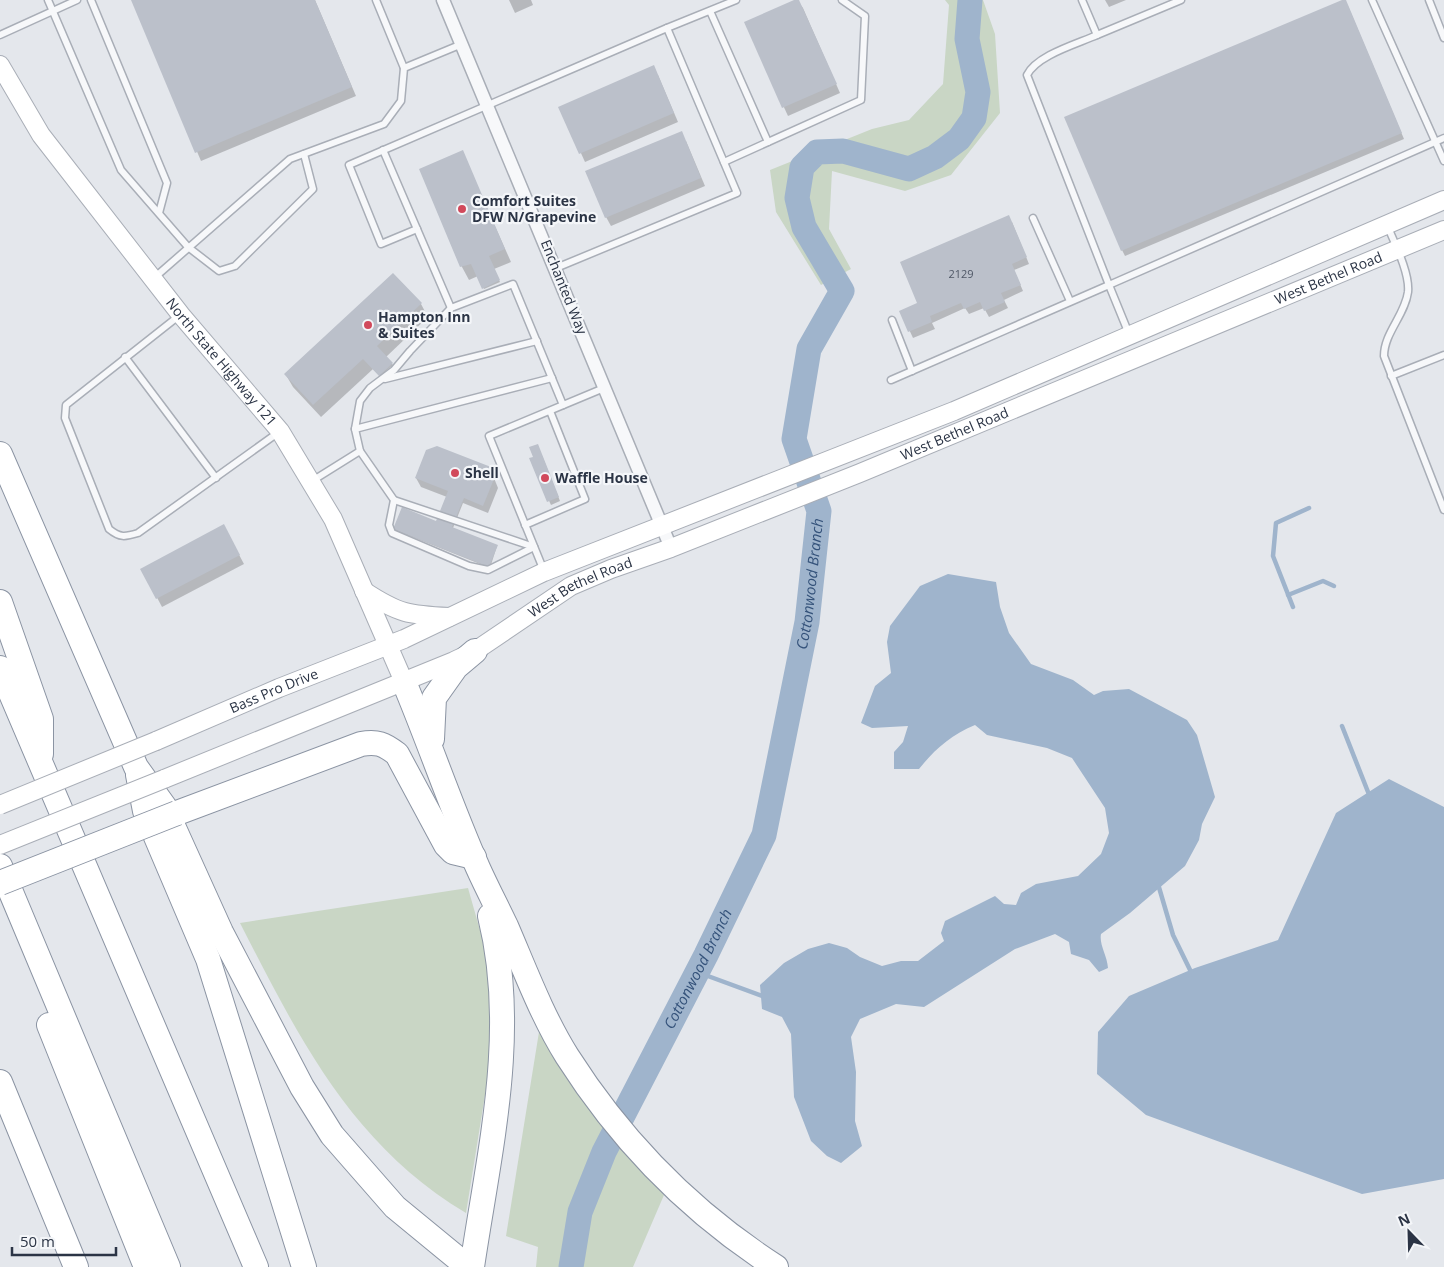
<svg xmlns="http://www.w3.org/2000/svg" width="1444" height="1267" font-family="'Open Sans',sans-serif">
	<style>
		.green { fill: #c9d6c5 }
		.water { fill: #9fb4cc }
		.shadow { fill: #0003 }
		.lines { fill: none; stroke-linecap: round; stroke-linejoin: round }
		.stream { stroke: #9fb4cc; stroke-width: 4.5 }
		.river { stroke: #9fb4cc; stroke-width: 25 }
		.building { fill: #bbc0ca }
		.service-casing { stroke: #a9aeb7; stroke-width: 9 }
		.minor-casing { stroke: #a9aeb7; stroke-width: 15 }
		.secondary-casing { stroke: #a9aeb7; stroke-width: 20 }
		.motorway-casing { stroke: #8b94a3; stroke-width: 26 }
		.service { stroke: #f7f8fa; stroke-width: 6 }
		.minor { stroke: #f7f8fa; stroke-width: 12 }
		.secondary { stroke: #fff; stroke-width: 18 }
		.motorway { stroke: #fff; stroke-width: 24 }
		.secondary-bridge-casing { stroke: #a9aeb7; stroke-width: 20; stroke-linecap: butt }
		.motorway-bridge-casing { stroke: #8b94a3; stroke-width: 26; stroke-linecap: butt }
		.secondary-bridge { stroke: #fff; stroke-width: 18 }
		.motorway-bridge { stroke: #fff; stroke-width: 24 }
		.poi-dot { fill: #d1495b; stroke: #f4f6f9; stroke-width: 2 }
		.labels { text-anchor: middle; stroke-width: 4.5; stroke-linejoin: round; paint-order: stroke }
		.number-label { font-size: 11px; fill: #4f5766 }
		.poi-label { font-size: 14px; font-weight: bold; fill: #2b3445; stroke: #f4f6f9; text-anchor: start }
		.street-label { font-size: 14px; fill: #2b3445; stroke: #f4f6f9 }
		.water-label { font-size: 15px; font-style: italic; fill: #34527a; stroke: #f4f6f9 }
	</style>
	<rect width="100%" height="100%" fill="#e4e7ec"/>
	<!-- green -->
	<g class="green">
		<path d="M945 0H983L995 34 1000 113 951 175 905 191 832 171 829 229 851 269 821 285 776 212 770 170 872 129 909 120 943 84 949 5Z"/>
		<path d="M468 888 495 983V1033L466 1213C351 1144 299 1038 240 923Z"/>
		<path d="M539 1032 664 1195 633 1267H536L538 1247 506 1236Z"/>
	</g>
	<!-- water -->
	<g class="water">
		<path d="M948 574 996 582 1000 607 1009 633 1031 664 1073 680 1094 695 1103 691 1129 689 1187 720 1197 735 1215 797 1202 824 1199 840 1185 866 1130 913 1101 934C1099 945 1107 955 1108 968L1099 972 1089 960 1071 954 1069 942 1055 934 1015 949 924 1007 896 1004 860 1019 851 1037 856 1072 855 1121 862 1146 841 1163 827 1156 811 1141 794 1097 791 1034 782 1017 762 1009 760 985 784 963 808 949 829 943 847 948 860 957 882 966 901 961H918L944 941 941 933 945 921 995 896 1004 904 1016 905 1021 893 1036 884 1078 876 1101 854 1109 833 1105 808 1072 758 1047 748 987 735 975 725C951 735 935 749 919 769H894V752L903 742 908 726 872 728 861 723 875 686 891 673 887 642 890 626 920 586Z"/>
		<path d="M1389 779 1444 807V1179L1362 1194 1146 1115 1097 1074 1098 1032 1129 996 1195 968 1278 940 1336 813Z"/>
	</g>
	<!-- shadow -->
	<g class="shadow">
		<path d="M133 0H315L356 96 201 161Z"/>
		<path d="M509 0H531L533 5 515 13Z"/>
		<path d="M797 0 803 8 840 93 788 116 745 23Z"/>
		<path d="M1105 0H1126L1109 7Z"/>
		<path d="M1348 6 1404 139 1125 256 1122 250Z"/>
		<path d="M658 75 678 122 585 162 560 107Z"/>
		<path d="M686 141 705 186 611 226 606 217Z"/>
		<path d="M462 152 511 262 494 269 500 282 484 289 478 276 469 280 462 267 421 169Z"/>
		<path d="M1012 222 1029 264 1014 270 1023 291 1004 300 1008 308 989 317 984 308 969 314 965 308 932 323 935 329 913 338 901 312 919 304Z"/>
		<path d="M393 274 421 304 428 317 386 357 393 365 380 376 373 369 321 417 293 387 286 375Z"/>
		<path d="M535 457 543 458 560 501 551 505 530 459Z"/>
		<path d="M490 468 498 488 488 513 463 503 453 528 497 546 490 568 395 530 437 522 447 497 421 487 416 478Z"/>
		<path d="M228 534 244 564 162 607 142 569Z"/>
	</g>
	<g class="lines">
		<!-- stream -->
		<g class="stream">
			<path d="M1288 595 1323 581 1334 586"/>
			<path d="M1293 607 1273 556 1276 523 1309 508"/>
			<path d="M1342 726 1370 797"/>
			<path d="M1158 884 1173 935 1192 974"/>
			<path d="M697 972 765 997"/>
		</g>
		<!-- river -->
		<path class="river" id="s1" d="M571 1267 580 1212 604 1152 706 955 764 835 807 622 819 511 794 439 809 349 842 291 804 227 797 198 802 167 817 152 843 151 909 169 935 157 959 139 974 118 978 92 967 39 970 0"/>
	</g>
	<!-- building -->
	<g class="building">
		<path d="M131 0H315L352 87 195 153Z"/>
		<path d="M794 0H799L837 84 782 108 744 22Z"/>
		<path d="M1342 0H1346L1402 133 1121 251 1064 117Z"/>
		<path d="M654 65 674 113 579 154 558 107Z"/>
		<path d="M682 131 701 178 605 218 585 171Z"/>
		<path d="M463 150 505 249 489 256 500 280 482 289 471 264 460 267 419 169Z"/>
		<path d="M1009 215 1027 257 1012 264 1021 285 1001 293 1005 302 984 311 980 302 964 309 961 303 930 316 932 322 908 332 899 311 917 303 900 262Z"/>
		<path d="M393 273 422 303 377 346 393 363 379 376 363 359 313 405 284 374Z"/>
		<path d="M538 444 559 497 547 502 529 458 533 457 529 447Z"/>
		<path d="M437 446 491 467 494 479 483 506 464 498 452 527 498 545 489 567 393 529 402 507 436 521 448 491 415 478 426 450Z"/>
		<path d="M224 524 240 555 156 599 140 569Z"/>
	</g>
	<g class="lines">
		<!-- service casing -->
		<g class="service-casing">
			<g id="service">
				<path d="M48 0 121 170 188 247 219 271 235 266 313 189 304 154"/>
				<path d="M91 0 167 183 159 213"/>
				<path d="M376 0 404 68"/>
				<path d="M1082 0 1097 35C1077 44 1037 55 1027 75L1109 285 1444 138"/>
				<path d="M1372 0 1444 161"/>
				<path d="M1429 0 1444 38"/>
				<path d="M710 11 768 142"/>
				<path d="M667 28 736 0"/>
				<path d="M0 35 77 0"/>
				<path d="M1097 35 1181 0"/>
				<path d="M383 150 451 308 513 284 563 405"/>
				<path d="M724 162 861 100 865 16 842 0"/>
				<path d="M1033 218 1070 301"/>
				<path d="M1387 225C1394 242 1410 273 1408 292 1405 315 1384 333 1384 356L1444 510"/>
				<path d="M417 229 381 244 349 165 667 28 737 193 556 268"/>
				<path d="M154 278 290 159 384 124 401 101 404 68 462 44"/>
				<path d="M451 308 410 351 394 370 370 388 360 401 355 429 552 378"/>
				<path d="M180 315 66 405 65 418 109 529C120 538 125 537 138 533L279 432"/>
				<path d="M892 320 912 371"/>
				<path d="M125 357 216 478"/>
				<path d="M1391 376 1444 355"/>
				<path d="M385 379 537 341"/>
				<path d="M891 380 1109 285 1129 334"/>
				<path d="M355 429 360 451"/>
				<path d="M312 481 360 451 394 500 389 525 392 533 469 566 488 570 534 547"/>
				<path d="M394 500 534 547"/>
				<path d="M525 525 585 499 550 411"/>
				<path d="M544 571 489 436 604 388"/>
			</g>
		</g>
		<!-- minor casing -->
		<g class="minor-casing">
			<path id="minor" d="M443 0 671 548"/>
		</g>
		<!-- secondary casing -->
		<g class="secondary-casing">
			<g id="secondary">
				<path id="s2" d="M0 65 41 135 181 315 280 431 333 519 404 682"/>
				<path d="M364 591C399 614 409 615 449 617"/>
				<path id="s3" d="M156 741 279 688 404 639 544 572 954 411 1444 200"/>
				<path id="s4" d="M164 779 454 661 475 651 571 586 611 569 671 548 860 473 1444 230"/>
			</g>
		</g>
		<!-- motorway casing -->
		<g class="motorway-casing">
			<g id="motorway">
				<path d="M0 454 136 767 164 806 221 932 302 1087 332 1135 395 1207 468 1267"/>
				<path d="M0 602 41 719V754"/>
				<path d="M0 668 256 1267"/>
				<path d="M404 682C430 744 451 807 478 868 487 888 497 907 506 926 525 970 542 1016 567 1056 621 1141 692 1213 776 1267"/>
				<path d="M432 739 434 698 456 667 475 651"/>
				<path d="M138 775 145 811 208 959 304 1267"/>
				<path d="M177 813 361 744C377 741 384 744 397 754L446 845 453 852 474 857"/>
				<path d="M0 866 168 1267"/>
				<path d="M49 1025 146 1267"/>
				<path d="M0 1082 76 1267"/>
				<path d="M472 1267C489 1152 519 1032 490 916"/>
			</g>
		</g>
		<!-- service -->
		<use href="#service" class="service"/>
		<!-- minor -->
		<use href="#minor" class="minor"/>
		<!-- secondary -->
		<use href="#secondary" class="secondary"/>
		<!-- motorway -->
		<use href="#motorway" class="motorway"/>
		<!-- secondary-bridge casing -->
		<g class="secondary-bridge-casing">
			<g id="secondary-bridge">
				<path d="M0 805 156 741"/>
				<path d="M0 845 164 779"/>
			</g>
		</g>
		<!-- motorway-bridge casing -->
		<g class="motorway-bridge-casing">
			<path id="motorway-bridge" d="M0 883 177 813"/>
		</g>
		<!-- secondary-bridge -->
		<use href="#secondary-bridge" class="secondary-bridge"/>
		<!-- motorway-bridge -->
		<use href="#motorway-bridge" class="motorway-bridge"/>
	</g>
	<!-- markers -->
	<g class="poi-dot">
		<circle cx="462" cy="209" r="5"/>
		<circle cx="368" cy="325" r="5"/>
		<circle cx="455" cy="473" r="5"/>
		<circle cx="545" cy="478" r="5"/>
	</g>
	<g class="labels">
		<!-- number labels -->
		<g class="number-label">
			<text x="961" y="278">2129</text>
		</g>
		<!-- poi labels -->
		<g class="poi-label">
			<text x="472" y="206">Comfort Suites<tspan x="472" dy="16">DFW N/Grapevine</tspan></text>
			<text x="378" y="322">Hampton Inn<tspan x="378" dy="16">&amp; Suites</tspan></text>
			<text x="465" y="478">Shell</text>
			<text x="555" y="483">Waffle House</text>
		</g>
		<!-- street labels -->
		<g class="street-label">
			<text dy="5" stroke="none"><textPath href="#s4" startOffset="1270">West Bethel Road</textPath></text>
			<text transform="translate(564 287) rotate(68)" y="5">Enchanted Way</text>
			<text dy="5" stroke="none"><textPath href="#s2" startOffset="371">North State Highway 121</textPath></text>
			<text dy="5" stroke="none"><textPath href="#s4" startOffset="865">West Bethel Road</textPath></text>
			<text dy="5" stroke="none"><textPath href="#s4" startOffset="460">West Bethel Road</textPath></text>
			<text dy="5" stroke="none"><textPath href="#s3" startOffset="128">Bass Pro Drive</textPath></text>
		</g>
		<!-- water labels -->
		<g class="water-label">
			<text dy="5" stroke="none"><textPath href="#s1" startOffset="731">Cottonwood Branch</textPath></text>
			<text dy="5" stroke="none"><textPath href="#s1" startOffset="326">Cottonwood Branch</textPath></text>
		</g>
	</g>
	<!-- north arrow -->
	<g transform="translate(1409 1232) rotate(337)" stroke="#f4f6f9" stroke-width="4" paint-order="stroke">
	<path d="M0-4L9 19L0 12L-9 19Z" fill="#2b3445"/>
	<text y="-8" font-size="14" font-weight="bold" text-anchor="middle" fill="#2b3445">N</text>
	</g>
	<!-- scale -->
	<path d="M12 1247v8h104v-8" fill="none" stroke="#2b3445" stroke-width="2.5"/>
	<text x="20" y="1247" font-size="15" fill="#2b3445" stroke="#f4f6f9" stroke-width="4" paint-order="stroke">50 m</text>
</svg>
